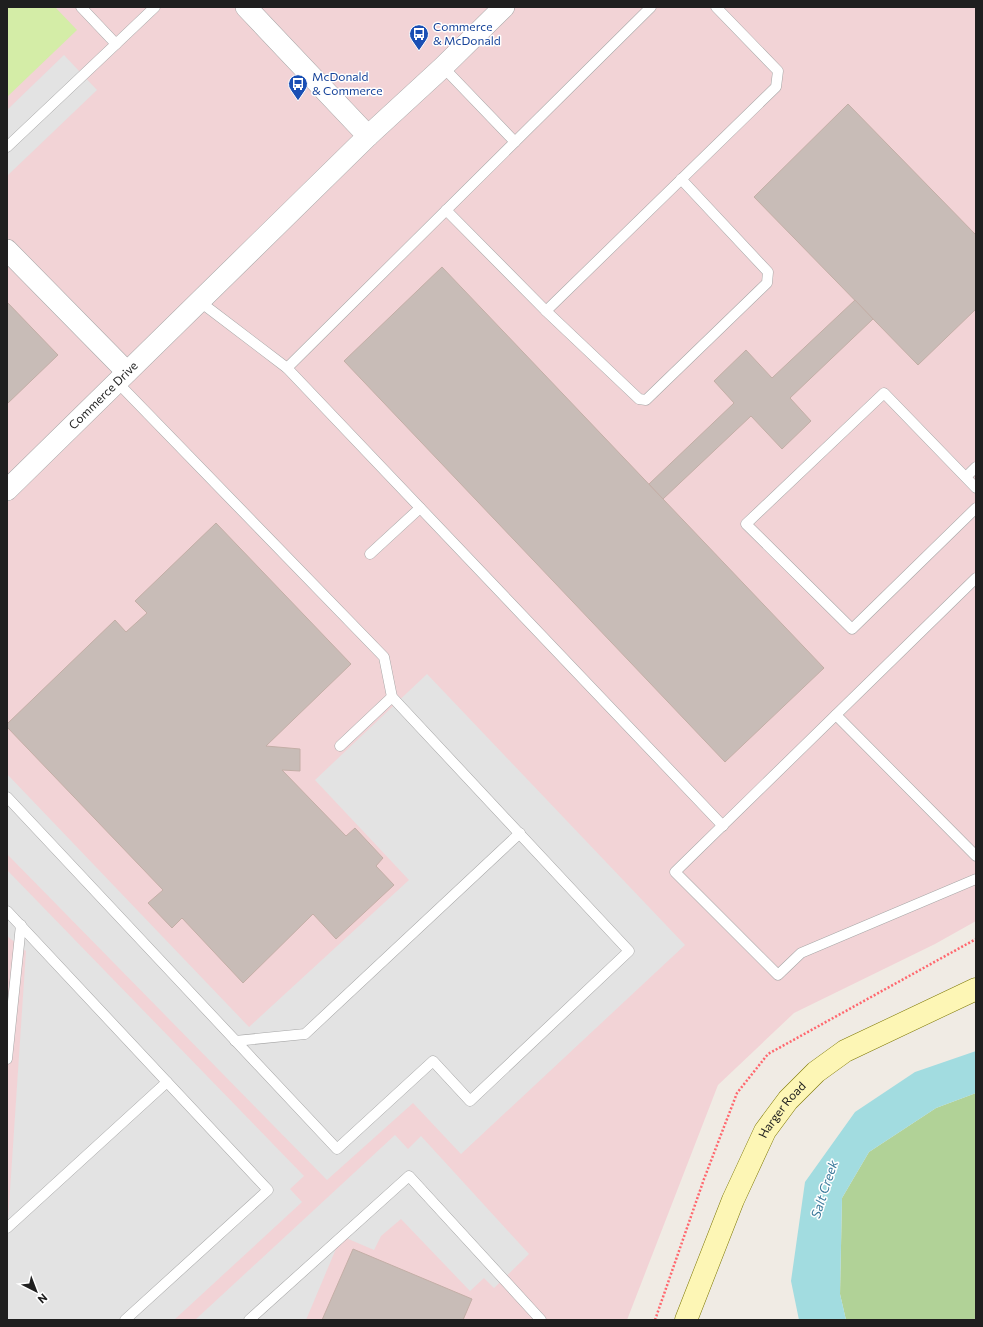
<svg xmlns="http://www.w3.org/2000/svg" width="983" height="1327" font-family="Commissioner,sans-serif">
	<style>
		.commercial { fill: #f2d3d6 }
		.grass { fill: #d4eda7 }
		.forest { fill: #b1d297 }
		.parking { fill: #e3e3e3 }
		.water { fill: #a2dce0 }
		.building { fill: #c8bcb7; stroke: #c3aea6 }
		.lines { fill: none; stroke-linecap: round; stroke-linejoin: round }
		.lane-casing { stroke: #a6a6a6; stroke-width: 11 }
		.street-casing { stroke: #a6a6a6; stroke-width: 22 }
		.secondary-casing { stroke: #7c7600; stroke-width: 23 }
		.path { stroke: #ff676e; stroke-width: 2.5; stroke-dasharray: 2 2; stroke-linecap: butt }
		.lane { stroke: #fff; stroke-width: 10 }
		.street { stroke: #fff; stroke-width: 21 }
		.secondary { stroke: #fdf6b5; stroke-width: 22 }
		.labels { text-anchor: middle; stroke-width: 3; stroke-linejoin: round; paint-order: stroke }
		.transit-label { font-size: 12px; fill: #164399; stroke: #fff; text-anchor: start }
		.street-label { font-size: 12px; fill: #1f1f1f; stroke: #fff }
		.water-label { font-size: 13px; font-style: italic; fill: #3d7b9c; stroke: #fff }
	</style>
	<rect width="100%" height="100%" fill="#f0ebe4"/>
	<!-- commercial -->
	<path class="commercial" d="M7 7H976V921L935 944 794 1013 718 1085 627 1320H7Z"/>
	<!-- grass -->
	<path class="grass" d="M7 7H55L77 30 7 97Z"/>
	<!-- forest -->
	<path class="forest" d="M976 1093V1320H846L840 1294 842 1198 869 1152 936 1108Z"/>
	<!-- parking -->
	<g class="parking">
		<path d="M64 55 97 90 7 176V110Z"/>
		<path d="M427 674 685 945 461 1154 413 1103 327 1180 7 854V774L249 1027 409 880 315 780Z"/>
		<path d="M7 870 304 1176 290 1189 302 1202 174 1320H7V1236L26 951 7 936Z"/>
		<path d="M395 1135 408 1149 421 1136 529 1254 494 1288 484 1278 470 1291 401 1219 381 1236 374 1250 346 1238 338 1244 306 1320H195Z"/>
	</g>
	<!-- water -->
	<path class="water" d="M976 1051V1093L936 1108 869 1152 842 1198 840 1294 846 1320H799L791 1281 805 1182 855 1112 915 1072Z"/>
	<!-- building -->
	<g class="building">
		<path d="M848 104 976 235V309L918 365 754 197Z"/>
		<path d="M442 267 824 668 725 762 344 361Z"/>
		<path d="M855 300 873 319 790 398 811 421 782 449 751 416 663 499 649 484 734 403 714 381 746 350 772 378Z"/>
		<path d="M7 302 58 355 7 404Z"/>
		<path d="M216 523 351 664 266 746 300 749V771L282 770 346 836 355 828 383 858 376 866 394 885 336 939 313 914 243 983 182 918 172 928 148 903 163 890 7 727V724L115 620 126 632 147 613 135 601Z"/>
		<path d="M353 1249 472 1299 463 1320H322Z"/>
	</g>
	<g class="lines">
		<!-- lane casing -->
		<g class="lane-casing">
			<g id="lane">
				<path d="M81 7 116 44 155 7"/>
				<path d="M443 67 515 142"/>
				<path d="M7 147 116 44"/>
				<path d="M446 210 546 311 776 87 778 71 716 7"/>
				<path d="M199 301 287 368 723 826"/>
				<path d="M546 311 639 399 646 400 767 283 768 272 681 179"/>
				<path d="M287 368 651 7"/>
				<path d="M966 477 976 467"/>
				<path d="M976 488 884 393 746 524 852 629 976 508"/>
				<path d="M370 554 420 508"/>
				<path d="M976 578 675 872 778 975 801 953 976 879"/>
				<path d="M836 715 976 856"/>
				<path d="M340 746 392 697"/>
				<path d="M7 797 337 1149 433 1061 470 1101 629 951 392 697 384 657 117 382"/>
				<path d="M7 911 268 1190 125 1320"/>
				<path d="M235 1041 305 1034 520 833"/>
				<path d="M7 1059 21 925"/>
				<path d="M7 1228 167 1082"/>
				<path d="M249 1320 409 1176 541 1320"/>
			</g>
		</g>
		<!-- street casing -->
		<g class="street-casing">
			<g id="street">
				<path d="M246 7 368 136"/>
				<path d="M7 250 127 372"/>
				<path id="s1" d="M7 490 368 136 443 67 504 7"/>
			</g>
		</g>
		<!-- secondary casing -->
		<g class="secondary-casing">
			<g id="secondary">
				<path id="s2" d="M686 1320 733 1200 765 1131 788 1100 816 1072 845 1051 976 989"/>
			</g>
		</g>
		<!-- path -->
		<path class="path" d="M655 1320 704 1179 737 1093 768 1054 976 939"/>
		<!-- lane -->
		<use href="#lane" class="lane"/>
		<!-- street -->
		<use href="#street" class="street"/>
		<!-- secondary -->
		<use href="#secondary" class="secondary"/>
	</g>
	<!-- icons -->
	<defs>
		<g id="bus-pin" transform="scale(1)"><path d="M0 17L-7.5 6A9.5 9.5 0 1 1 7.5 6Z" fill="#1a4fb4" stroke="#fff"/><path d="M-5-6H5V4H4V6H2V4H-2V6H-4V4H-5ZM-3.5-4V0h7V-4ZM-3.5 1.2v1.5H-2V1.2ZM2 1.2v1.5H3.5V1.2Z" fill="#fff"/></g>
	</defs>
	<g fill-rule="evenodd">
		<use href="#bus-pin" x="419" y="34"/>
		<use href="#bus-pin" x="298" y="84"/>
	</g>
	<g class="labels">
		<!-- transit labels -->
		<g class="transit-label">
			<text x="433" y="31">Commerce<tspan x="433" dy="14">&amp; McDonald</tspan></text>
			<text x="312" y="81">McDonald<tspan x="312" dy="14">&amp; Commerce</tspan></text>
		</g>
		<!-- street labels -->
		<g class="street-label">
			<text dy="4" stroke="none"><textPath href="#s1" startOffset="135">Commerce Drive</textPath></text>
			<text dy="4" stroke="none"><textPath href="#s2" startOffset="232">Harger Road</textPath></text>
		</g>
		<!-- water labels -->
		<g class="water-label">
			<text transform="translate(824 1189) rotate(-72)" y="5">Salt Creek</text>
		</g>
	</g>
	<!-- border -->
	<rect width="983" height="1327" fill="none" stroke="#1f1f1f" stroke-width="16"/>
	<!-- north arrow -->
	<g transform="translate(36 1291) rotate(138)" stroke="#ffffff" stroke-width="3" paint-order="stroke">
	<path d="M0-3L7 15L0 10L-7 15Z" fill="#1f1f1f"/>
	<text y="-6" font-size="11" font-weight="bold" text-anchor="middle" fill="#1f1f1f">N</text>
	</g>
</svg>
